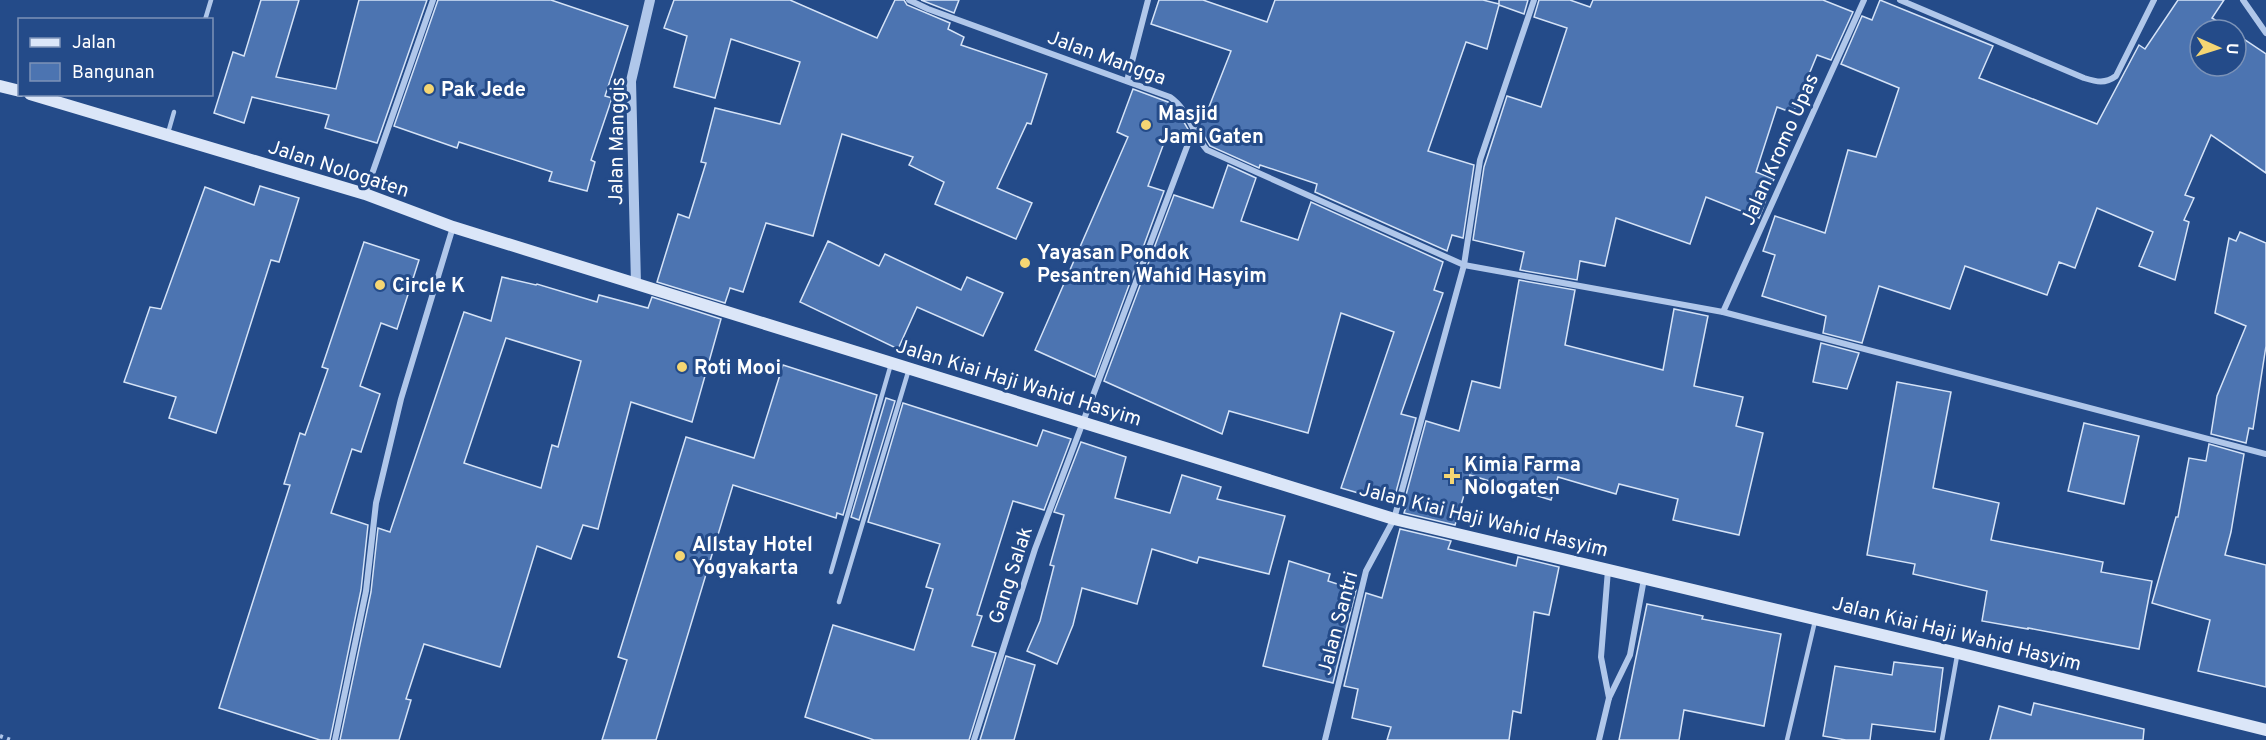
<svg xmlns="http://www.w3.org/2000/svg" width="2266" height="740" font-family="Overpass,sans-serif">
	<style>
		.building { fill: #4c74b1; stroke: #d5e3f7; stroke-width: 1.5; fill-rule: evenodd }
		.lines { fill: none; stroke-linecap: round; stroke-linejoin: round }
		.path { stroke: #b0c7ea; stroke-width: 4; stroke-dasharray: 3 4.5; stroke-linecap: butt }
		.service { stroke: #b0c7ea; stroke-width: 4.5 }
		.minor { stroke: #b0c7ea; stroke-width: 6 }
		.tertiary { stroke: #b0c7ea; stroke-width: 10 }
		.secondary { stroke: #dbe6f8; stroke-width: 12 }
		.poi-dot { fill: #f5d673; stroke: #244b89; stroke-width: 2 }
		.labels { text-anchor: middle; stroke-width: 6; stroke-linejoin: round; paint-order: stroke }
		.street-label { font-size: 20px; fill: #fff; stroke: #244b89 }
		.poi-label { font-size: 20px; font-weight: bold; fill: #fff; stroke: #244b89; text-anchor: start }
	</style>
	<rect width="100%" height="100%" fill="#244b89"/>
	<!-- building -->
	<g class="building">
		<path d="M261 0H299L276 77 336 89 359 0H427L377 143 325 128 329 115 252 97 244 123 214 113 233 52 244 56Z"/>
		<path d="M438 0H551L628 26 605 96 612 98 591 160 595 162 587 191 549 181 552 172 459 142 457 148 394 126Z"/>
		<path d="M674 0H790L877 38 895 0H904L907 5 950 23 948 29 964 37 961 45 1047 74 1031 124 1027 123 997 188 1032 203 1016 239 935 204 944 182 909 165 913 157 842 134 813 236 766 223 743 292 730 288 725 303 657 282 678 214 689 218 706 163 701 162 715 108 780 124 800 62 731 39 715 98 674 87 687 36 664 28Z"/>
		<path d="M921 0H959L954 13Z"/>
		<path d="M1159 0H1203L1267 22 1275 0H1483L1499 4V0H1528L1524 14 1499 5 1487 49 1466 42 1428 151 1474 165 1463 238 1452 235 1447 251 1315 192 1317 184 1260 165 1259 168 1210 146 1189 111 1205 117 1231 51 1151 24Z"/>
		<path d="M1539 0H1570L1590 7 1593 0H1823L1853 12 1831 60 1817 55 1793 113 1777 107 1756 172 1774 179 1759 218 1706 197 1690 244 1616 218 1605 266 1580 261 1577 280 1520 270 1524 252 1473 240 1484 167 1507 96 1541 107 1567 28 1534 17Z"/>
		<path d="M1880 0 1993 46 1979 78 2097 124 2139 45 2145 49 2178 0H2224L2212 18 2231 30H2200V66H2236V34L2266 54V173L2211 135 2185 195 2194 198 2184 220 2189 222 2175 280 2139 266 2153 232 2097 208 2075 268 2059 262 2047 295 1965 266 1950 309 1879 286 1862 343 1823 333 1826 316 1762 296 1775 255 1763 251 1775 216 1825 233 1848 150 1876 157 1899 88 1841 64 1862 16 1872 20Z"/>
		<path d="M1133 89 1168 102 1178 112 1188 129 1185 138 1168 132 1148 186 1164 191 1095 377 1035 350 1128 137 1117 132Z"/>
		<path d="M1228 165 1256 178 1241 221 1298 240 1311 202 1443 262 1434 290 1443 293 1401 414 1416 418 1393 503 1341 488 1394 332 1341 313 1308 433 1229 411 1222 434 1104 381 1174 195 1213 208Z"/>
		<path d="M260 186 299 198 279 262 271 260 216 433 169 418 176 397 124 382 150 307 161 309 205 187 254 205Z"/>
		<path d="M2240 232 2266 243V346L2253 429 2249 428 2246 443 2211 434 2217 396 2246 326 2215 313 2229 238 2236 241Z"/>
		<path d="M828 241 879 266 885 254 961 290 967 277 1003 293 983 336 917 307 898 349 800 302Z"/>
		<path d="M364 242 419 260 397 329 381 323 360 386 380 394 361 452 352 449 331 513 368 525 361 590 330 740H320L219 708 290 485 284 484 300 433 305 435 328 369 322 367Z"/>
		<path d="M502 277 536 285 537 284 597 302 599 295 648 308 652 297 721 319 692 422 631 402 598 529 583 525 571 559 537 546 500 667 424 644 406 699 411 700 399 740H340L371 592 378 528 390 532 464 312 491 321ZM506 338 581 361 558 447 552 445 541 488 464 463Z"/>
		<path d="M1519 280 1575 290 1565 345 1663 370 1674 309 1708 316 1694 386 1743 397 1736 426 1763 433 1739 535 1673 520 1678 499 1619 484 1616 494 1558 477 1551 500 1470 475 1455 525 1404 513 1406 507 1403 506 1426 421 1459 431 1472 381 1500 388Z"/>
		<path d="M1821 343 1859 353 1847 389 1813 382Z"/>
		<path d="M783 365 877 395 843 515 837 513 836 518 733 485 656 740H602L627 660 618 657 686 437 754 458Z"/>
		<path d="M1897 382 1951 392 1933 488 1999 503 1991 540 2103 562 2101 572 2152 581 2139 649 2028 628V629L1982 621 1987 591 1913 574 1915 564 1867 555Z"/>
		<path d="M886 398 895 401 859 520 851 517Z"/>
		<path d="M903 403 1037 446 1043 430 1071 439 1044 510 1013 501 977 615 982 616 972 646 996 653 969 740H874L805 717 833 625 914 650 933 589 926 587 940 544 868 522Z"/>
		<path d="M2084 423 2139 436 2124 504 2068 491Z"/>
		<path d="M1081 442 1126 457 1115 498 1170 513 1182 475 1221 487 1217 499 1285 516 1269 574 1199 557 1197 563 1152 549 1137 604 1082 588 1073 625 1057 664 1027 651 1040 621 1054 566 1050 565 1064 515 1054 512Z"/>
		<path d="M2209 444 2244 454 2231 532 2225 555 2266 565V687L2198 671 2210 620 2152 603 2176 517H2178L2189 458 2206 461Z"/>
		<path d="M1400 529 1451 541 1448 549 1516 566 1518 557 1559 567 1549 615 1534 612 1521 713 1513 711 1509 740H1387L1391 727 1352 718 1358 689 1344 686 1366 593 1382 598Z"/>
		<path d="M1289 561 1330 574 1328 581 1356 590 1333 683 1263 666Z"/>
		<path d="M1647 604 1703 616 1702 619 1781 634 1764 726 1684 710 1679 740H1619Z"/>
		<path d="M1006 656 1035 665 1014 740H980Z"/>
		<path d="M1894 662 1943 668 1935 732 1872 724 1870 740H1846L1823 736 1835 666 1892 675Z"/>
		<path d="M2034 703 2144 729 2143 740H1990L1999 706 2031 715Z"/>
	</g>
	<g class="lines">
		<!-- path -->
		<path class="path" d="M0 736 11 740"/>
		<!-- service -->
		<g class="service">
			<path d="M205 20 211 0"/>
			<path d="M168 133 174 112"/>
			<path d="M831 572 891 364"/>
			<path d="M839 602 909 369"/>
			<path d="M1787 740 1815 621"/>
			<path d="M1942 740 1957 656"/>
		</g>
		<!-- minor -->
		<g class="minor">
			<path d="M909 0 928 9 1170 97C1189 110 1192 133 1207 150L1464 265 1723 312 2266 454"/>
			<path d="M1900 0 2084 78C2097 82 2105 84 2116 76L2154 0"/>
			<path d="M2243 0 2266 33"/>
			<path d="M1127 81 1148 0"/>
			<path d="M365 194 433 0"/>
			<path d="M1723 312 1864 0"/>
			<path d="M1608 570 1601 657 1609 698"/>
			<path d="M335 740 366 591 376 503 401 399 453 227"/>
			<path d="M974 740 1035 549 1194 128"/>
			<path d="M1325 740 1366 571 1394 519 1464 265 1480 160 1534 0"/>
			<path d="M1599 740 1609 698 1630 655 1644 579"/>
		</g>
		<!-- tertiary -->
		<path class="tertiary" d="M636 284 631 81 650 0"/>
		<!-- secondary -->
		<g class="secondary">
			<path d="M0 86 20 91"/>
			<path d="M30 94 365 194 453 227 1394 519 1958 653 2266 730"/>
		</g>
	</g>
	<!-- markers -->
	<g class="poi-dot">
		<circle cx="429" cy="89" r="6"/>
		<circle cx="1146" cy="125" r="6"/>
		<circle cx="1025" cy="263" r="6"/>
		<circle cx="380" cy="285" r="6"/>
		<circle cx="682" cy="367" r="6"/>
		<path d="M1449 467h6v6h6v6h-6v6h-6v-6h-6v-6h6z"/>
		<circle cx="680" cy="556" r="6"/>
	</g>
	<g class="labels">
		<!-- street labels -->
		<g class="street-label">
			<text transform="translate(1107 57) rotate(20)" y="7">Jalan Mangga</text>
			<text transform="translate(616 141) rotate(-89)" y="7">Jalan Manggis</text>
			<text transform="translate(1779 149) rotate(-66)" y="7">Jalan Kromo Upas</text>
			<text transform="translate(339 168) rotate(18)" y="7">Jalan Nologaten</text>
			<text transform="translate(1019 382) rotate(17)" y="7">Jalan Kiai Haji Wahid Hasyim</text>
			<text transform="translate(1484 519) rotate(14)" y="7">Jalan Kiai Haji Wahid Hasyim</text>
			<text transform="translate(1010 575) rotate(-72)" y="7">Gang Salak</text>
			<text transform="translate(1337 623) rotate(-75)" y="7">Jalan Santri</text>
			<text transform="translate(1957 633) rotate(14)" y="7">Jalan Kiai Haji Wahid Hasyim</text>
		</g>
		<!-- poi labels -->
		<g class="poi-label">
			<text x="441" y="96">Pak Jede</text>
			<text x="1158" y="120">Masjid<tspan x="1158" dy="23">Jami Gaten</tspan></text>
			<text x="1037" y="259">Yayasan Pondok<tspan x="1037" dy="23">Pesantren Wahid Hasyim</tspan></text>
			<text x="392" y="292">Circle K</text>
			<text x="694" y="374">Roti Mooi</text>
			<text x="1464" y="471">Kimia Farma<tspan x="1464" dy="23">Nologaten</tspan></text>
			<text x="692" y="551">Allstay Hotel<tspan x="692" dy="23">Yogyakarta</tspan></text>
		</g>
	</g>
	<!-- legend -->
	<rect x="18" y="18" width="195" height="78" fill="#244b89" stroke="#7c93b8" stroke-width="1.5"/>
	<rect x="30" y="38" width="30" height="9" fill="#dbe6f8" stroke="#7c93b8" stroke-width="1.5"/>
	<text x="72" y="48" font-size="18" fill="#ffffff">Jalan</text>
	<rect x="30" y="63" width="30" height="18" fill="#4c74b1" stroke="#7c93b8" stroke-width="1.5"/>
	<text x="72" y="78" font-size="18" fill="#ffffff">Bangunan</text>
	<!-- north arrow -->
	<g transform="translate(2218 48) rotate(93)"><circle r="28" fill="#244b89" stroke="#7c93b8" stroke-width="1.5"/>
	<path d="M0-4.5L10 22L0 15L-10 22Z" fill="#f5d673"/>
	<text y="-9" font-size="16" font-weight="bold" text-anchor="middle" fill="#ffffff">U</text>
	</g>
</svg>
